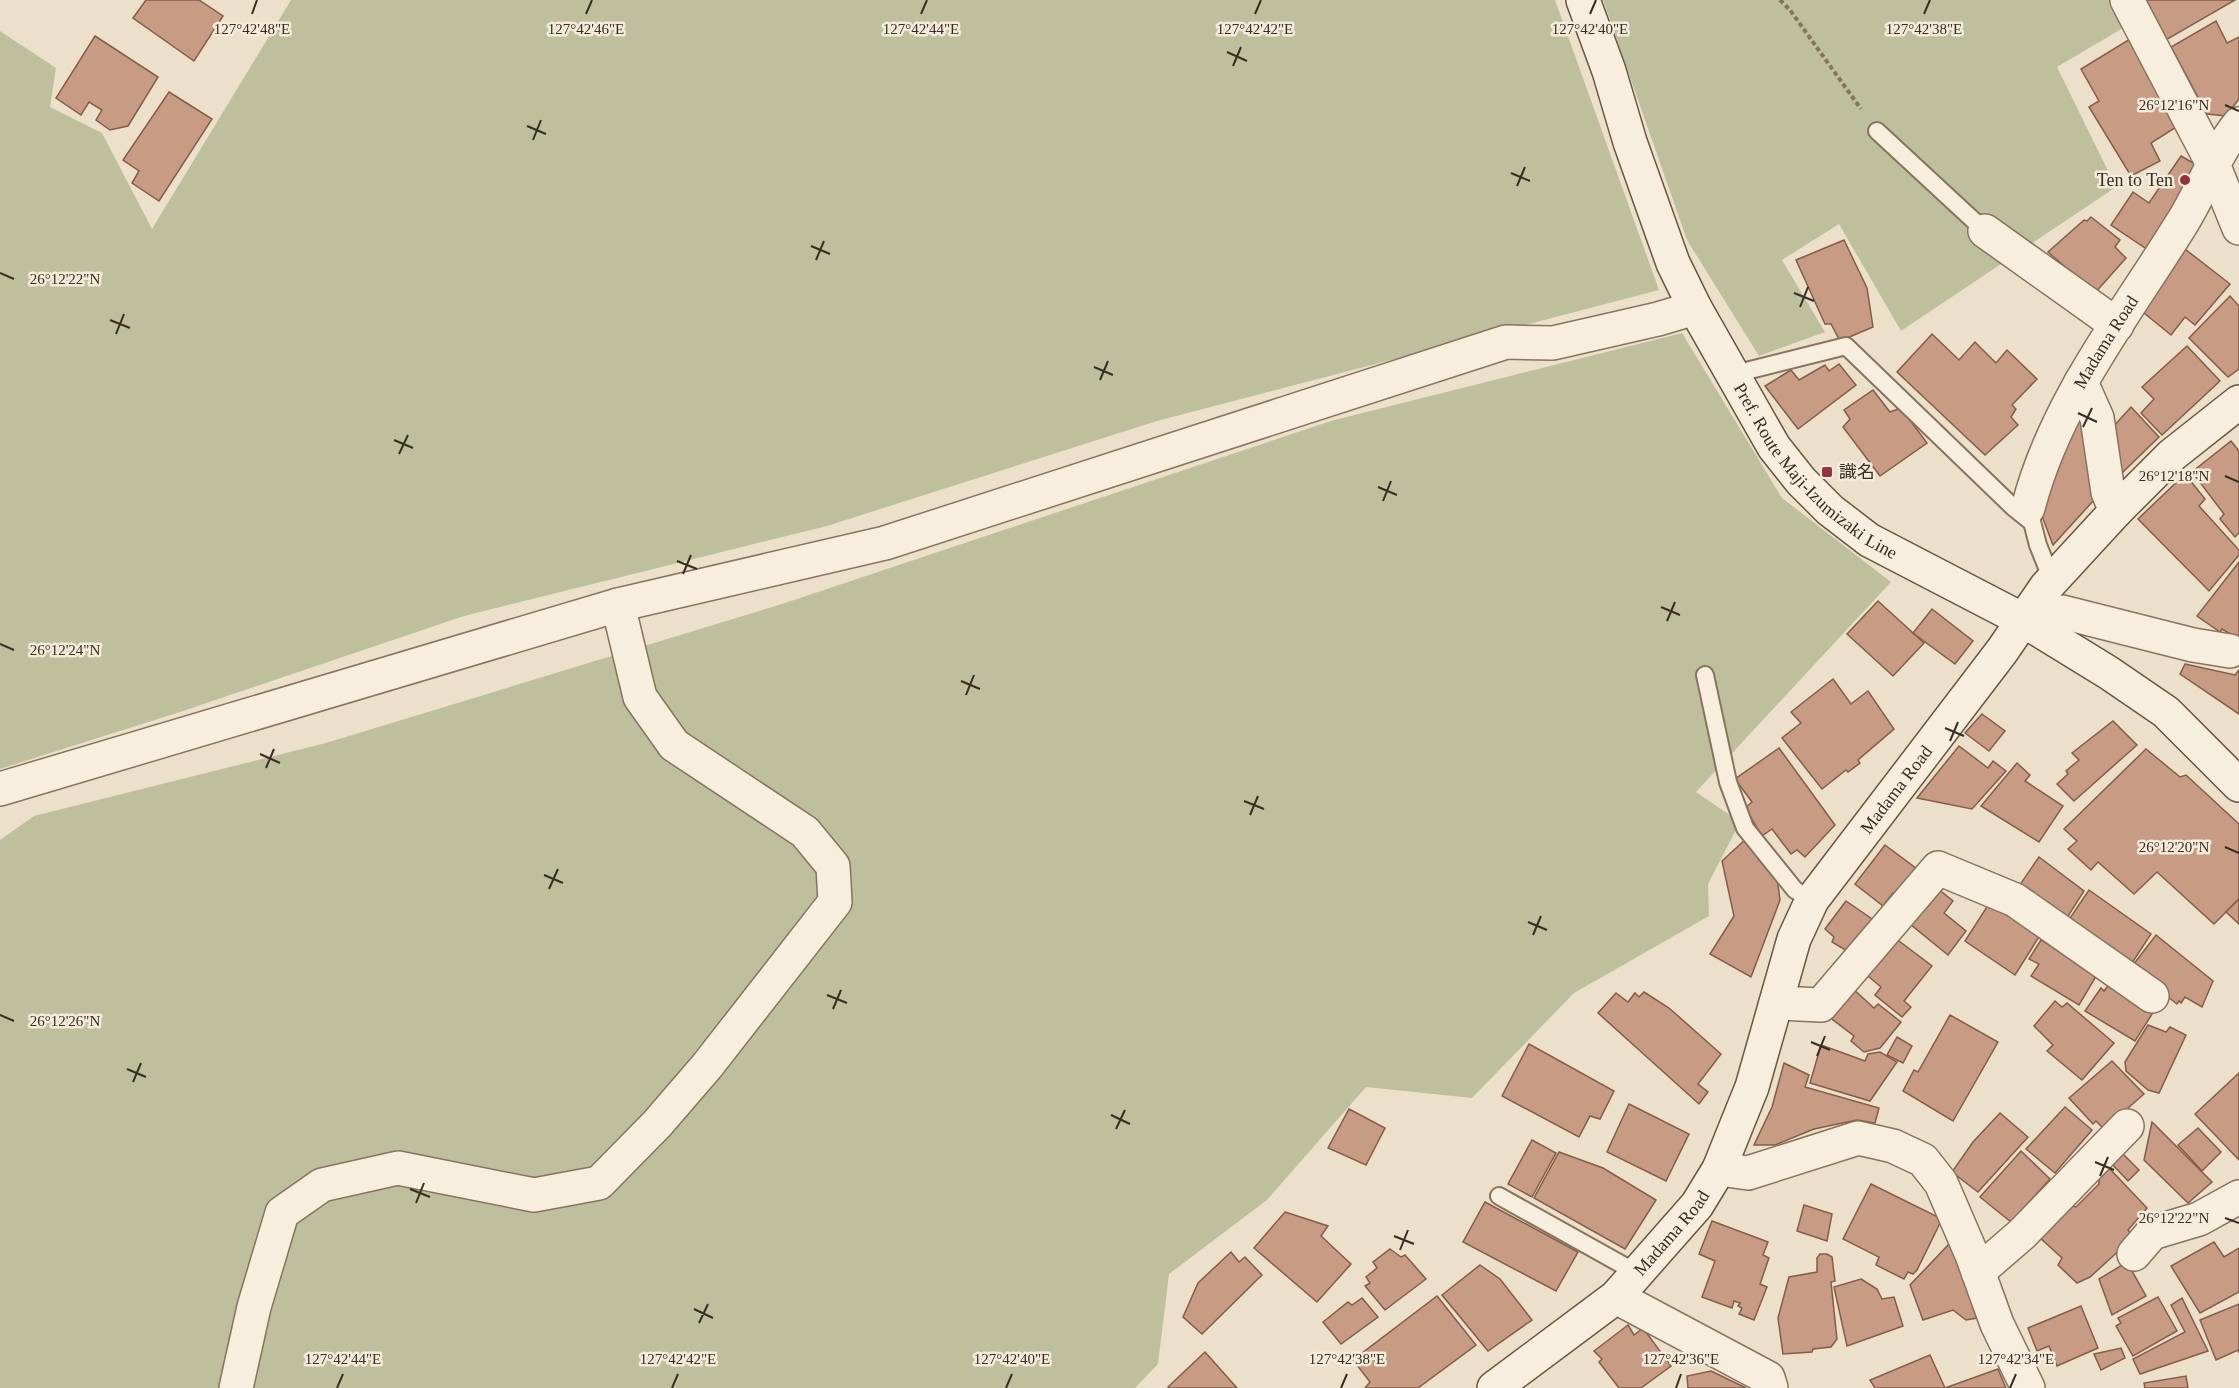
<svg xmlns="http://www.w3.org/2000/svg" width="2239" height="1388" font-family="'Times New Roman','Noto Sans JP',serif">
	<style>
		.cemetery { fill: #bec09d }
		.building { fill: #c79b84; stroke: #855c48; stroke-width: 1.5 }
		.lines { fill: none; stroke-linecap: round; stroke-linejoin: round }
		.lane-casing { stroke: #887260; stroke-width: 20 }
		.street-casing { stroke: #887260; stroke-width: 36 }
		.secondary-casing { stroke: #6a5443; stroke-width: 36 }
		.path { stroke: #887260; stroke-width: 4; stroke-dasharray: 4.5 3; stroke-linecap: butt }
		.lane { stroke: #f7eede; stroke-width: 16 }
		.street { stroke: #f7eede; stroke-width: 33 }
		.secondary { stroke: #f7eede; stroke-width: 33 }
		.ticks { fill: none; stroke: #392c22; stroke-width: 2 }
		.poi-dot { fill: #92343b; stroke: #f4ebda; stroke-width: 2 }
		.labels { text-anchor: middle; stroke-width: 5; stroke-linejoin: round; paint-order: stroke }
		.poi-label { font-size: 18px; fill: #392c22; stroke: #f4ebda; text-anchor: end }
		.street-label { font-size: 18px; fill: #392c22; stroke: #f4ebda }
		.ticks-label { font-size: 15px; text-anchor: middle; fill: #392c22; stroke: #f4ebda; stroke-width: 5; stroke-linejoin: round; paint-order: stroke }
	</style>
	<rect width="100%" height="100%" fill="#ece0cb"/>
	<!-- cemetery -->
	<g class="cemetery">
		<path d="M291 0H1555L1659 290 1157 421 827 526 464 616 180 712 0 769V31L56 68 50 107 102 133 152 229Z"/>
		<path d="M1603 0H2110L2123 28 2057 67 2116 187 1901 331 1839 224 1782 260 1825 332 1759 356 1687 240Z"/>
		<path d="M1682 333 1782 498 1891 582 1696 792 1740 822 1708 884 1709 916 1574 993 1472 1098 1366 1087 1267 1200 1169 1274 1158 1364 1135 1388H0V840L34 816 326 743 785 603 1331 421Z"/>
	</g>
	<!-- building -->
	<g class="building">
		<path d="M146 0H199L223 16 194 61 133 18Z"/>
		<path d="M2144 0H2235L2164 41Z"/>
		<path d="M2216 21 2227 43 2239 37V99L2226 116 2207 114 2171 47Z"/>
		<path d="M95 36 158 77 128 126 110 130 96 120 102 110 89 102 81 115 56 98Z"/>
		<path d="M2130 39 2181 124 2151 143 2160 161 2131 176 2089 107 2099 101 2081 69Z"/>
		<path d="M169 92 212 119 159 201 132 183 139 171 123 160Z"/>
		<path d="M2181 156 2202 168 2148 250 2111 225 2133 192 2149 203Z"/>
		<path d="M2091 217 2120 240 2115 247 2126 258 2095 293 2048 252 2084 220 2087 221Z"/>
		<path d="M1844 240 1867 288 1873 327 1840 341 1831 324H1825L1796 260Z"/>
		<path d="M2185 249 2230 284 2195 325 2185 317 2171 335 2139 309Z"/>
		<path d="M2230 296 2239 306V369L2228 377 2189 338Z"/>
		<path d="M1932 334 1959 360 1975 342 1996 363 2007 350 2037 379 2012 405 2016 409 2011 417 2018 425 1985 455 1897 372Z"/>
		<path d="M2187 346 2220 381 2162 435 2141 413 2154 399 2142 387Z"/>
		<path d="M1839 364 1856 385 1798 429 1765 386 1791 370 1799 380 1825 365 1829 371Z"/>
		<path d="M1873 390 1890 412 1901 408 1927 443 1880 476 1843 427 1850 419 1844 410Z"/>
		<path d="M2077 406 2088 422 2094 500 2053 545 2037 503Z"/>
		<path d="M2131 407 2159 437 2123 472 2113 463 2111 429Z"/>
		<path d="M2231 441 2239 451V533L2235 537 2220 519 2224 514 2192 472Z"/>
		<path d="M2185 474 2205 499 2199 506 2239 550V555L2209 591 2138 519Z"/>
		<path d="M2239 562V637L2237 638 2222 629 2220 632 2197 616Z"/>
		<path d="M1878 601 1924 643 1893 676 1847 634Z"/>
		<path d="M1932 609 1973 641 1955 664 1913 633Z"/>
		<path d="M2185 664 2235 675 2239 670V714L2180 674Z"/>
		<path d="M1833 679 1851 704 1868 691 1894 729 1858 760 1860 763 1848 772 1846 770 1822 789 1782 738 1801 723 1791 712Z"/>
		<path d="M1982 714 2005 731 1989 751 1965 733Z"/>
		<path d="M2113 721 2137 745 2074 801 2057 784 2068 774 2066 771 2079 760 2072 753Z"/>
		<path d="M1959 746 1988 768 1993 761 2006 771 1972 809 1917 798Z"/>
		<path d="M1779 748 1835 825 1805 857 1797 850 1791 854 1772 829 1762 836 1745 808 1752 802 1735 779Z"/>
		<path d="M2146 749 2180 777 2186 775 2239 824V899L2214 924 2157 872 2134 894 2098 862 2091 870 2068 849 2077 841 2064 829Z"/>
		<path d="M2017 763 2030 775 2025 781 2063 806 2039 842 1981 806Z"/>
		<path d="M1747 838 1783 883 1778 885 1780 900 1751 977 1710 954 1734 916 1722 861Z"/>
		<path d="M1885 845 1917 869 1896 896 1893 893 1883 906 1855 884Z"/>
		<path d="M2039 857 2084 891 2065 921 2019 886Z"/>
		<path d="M1937 888 1953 901 1944 913 1966 931 1948 955 1910 924Z"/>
		<path d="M2089 890 2151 934 2130 966 2066 924Z"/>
		<path d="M1992 899 2042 932 2015 975 1965 941Z"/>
		<path d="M2239 899V924L2226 912Z"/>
		<path d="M1846 901 1872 919 1847 951 1832 942 1834 937 1825 929Z"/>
		<path d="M1891 935 1932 966 1904 1001 1911 1007 1902 1017 1875 995 1881 987 1862 971Z"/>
		<path d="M2156 935 2213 981 2202 1007 2185 997 2181 1003 2179 1001 2177 1004 2145 979 2133 965Z"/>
		<path d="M2041 940 2098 973 2079 1005 2031 976 2039 964 2029 959Z"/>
		<path d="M2110 983 2154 1011 2135 1041 2085 1011 2101 988 2104 991Z"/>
		<path d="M1851 987 1874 1008 1878 1004 1901 1022 1880 1048 1864 1052 1851 1041 1854 1036 1828 1016Z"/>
		<path d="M1644 992 1669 1008 1721 1054 1698 1084 1708 1092 1699 1104 1598 1013 1616 993 1628 1002 1635 993 1639 997Z"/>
		<path d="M2055 1001 2062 1007 2067 1003 2114 1043 2082 1080 2047 1051 2053 1045 2034 1026Z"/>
		<path d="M1950 1015 1998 1042 1953 1121 1903 1091 1914 1070 1918 1072Z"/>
		<path d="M2148 1025 2166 1032 2170 1027 2186 1035 2159 1093 2148 1090 2126 1071 2125 1062Z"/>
		<path d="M1897 1037 1912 1046 1903 1063 1887 1055Z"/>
		<path d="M1529 1044 1614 1091 1600 1119 1590 1116 1579 1137 1502 1096Z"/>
		<path d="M1821 1045 1865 1061 1868 1054 1880 1052 1897 1062 1870 1101 1810 1083Z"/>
		<path d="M2112 1061 2144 1094 2104 1129 2096 1121 2093 1124 2069 1098Z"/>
		<path d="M1784 1063 1809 1075 1805 1087 1879 1108 1875 1123 1857 1120 1814 1129 1775 1145H1754L1772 1107Z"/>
		<path d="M2239 1073V1160L2195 1114Z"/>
		<path d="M1629 1104 1689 1134 1666 1181 1607 1152Z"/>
		<path d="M2065 1107 2092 1130 2055 1173 2026 1149Z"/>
		<path d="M1349 1109 1385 1128 1366 1165 1328 1148Z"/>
		<path d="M2000 1113 2028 1137 1978 1192 1952 1172 1973 1142Z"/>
		<path d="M2152 1122 2212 1182 2188 1203 2144 1160Z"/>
		<path d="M2198 1128 2221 1152 2202 1171 2178 1145Z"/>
		<path d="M1532 1140 1556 1153 1532 1197 1508 1184Z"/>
		<path d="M2021 1151 2050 1179 2011 1222 1980 1197Z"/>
		<path d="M1559 1152 1603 1168 1656 1200 1625 1249 1534 1198Z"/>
		<path d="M2123 1154 2139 1170 2128 1181 2112 1164Z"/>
		<path d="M2109 1168 2147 1208 2128 1230 2134 1237 2090 1277 2077 1283 2058 1265 2062 1258 2039 1237 2067 1206 2071 1208 2073 1206 2076 1207 2099 1184V1178Z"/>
		<path d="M1871 1184 1942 1219 1917 1270 1913 1274 1908 1272 1904 1279 1876 1265 1879 1257 1843 1239Z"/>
		<path d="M1485 1202 1578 1252 1556 1291 1463 1242Z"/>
		<path d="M1804 1205 1832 1214 1827 1241 1797 1231Z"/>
		<path d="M1285 1212 1328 1226 1321 1236 1351 1264 1317 1302 1254 1248Z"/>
		<path d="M1712 1221 1768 1242 1763 1255 1769 1258 1760 1284 1767 1287 1754 1320 1739 1314 1742 1308 1738 1306 1740 1303 1734 1301 1732 1308 1702 1297 1715 1261 1699 1254Z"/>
		<path d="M1951 1242 1977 1310V1318L1966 1320 1953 1310 1923 1320 1910 1285Z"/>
		<path d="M2214 1242 2224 1257 2239 1248V1292L2200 1313 2171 1266Z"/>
		<path d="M1390 1249 1401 1257 1405 1255 1426 1279 1385 1310 1365 1286 1370 1283 1366 1277 1377 1268 1373 1262Z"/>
		<path d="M1231 1252 1239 1262 1245 1257 1262 1275 1202 1334 1183 1317 1198 1283Z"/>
		<path d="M1820 1254H1827L1832 1257 1835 1281 1831 1282 1837 1339 1831 1347 1813 1349 1812 1352 1783 1354 1778 1318 1789 1277 1817 1272V1258Z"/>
		<path d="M2127 1262 2146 1296 2112 1315 2099 1279Z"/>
		<path d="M1480 1265 1500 1279 1532 1320 1488 1351 1442 1295Z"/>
		<path d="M1861 1279 1877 1289 1882 1299 1894 1297 1903 1326 1847 1346 1834 1287Z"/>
		<path d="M1437 1296 1476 1345 1418 1388H1365L1370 1382 1353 1360Z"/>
		<path d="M2158 1297 2177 1331 2133 1356 2116 1326 2121 1323 2118 1318Z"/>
		<path d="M1362 1298 1378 1317 1341 1344 1323 1322 1348 1302 1352 1305Z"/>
		<path d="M2182 1298 2208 1351 2140 1374 2133 1359 2185 1332 2171 1305Z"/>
		<path d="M2239 1304V1353L2238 1350 2216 1360 2200 1320Z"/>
		<path d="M2081 1306 2098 1348 2057 1366 2049 1346 2037 1351 2028 1328Z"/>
		<path d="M1628 1325 1634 1335 1643 1328 1671 1366 1641 1388H1619L1599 1362 1602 1359 1594 1351Z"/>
		<path d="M2121 1348 2125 1358 2101 1370 2094 1354Z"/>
		<path d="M1205 1352 1237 1388H1169L1168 1387Z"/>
		<path d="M1930 1355 1945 1388H1875L1870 1380Z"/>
		<path d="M1998 1369 2006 1388H1945Z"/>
		<path d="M1711 1371 1746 1388H1688L1687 1376Z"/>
		<path d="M2186 1376 2188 1388H2145L2144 1383Z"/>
	</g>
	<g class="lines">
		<!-- lane casing -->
		<g class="lane-casing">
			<g id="lane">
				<path d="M1877 131 1985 231"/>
				<path d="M1734 378 1750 370 1846 346 2014 508 2029 520"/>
				<path d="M2029 510 2038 545 2052 580"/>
				<path d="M1705 675 1728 782 1745 828 1795 890 1812 900"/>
				<path d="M1499 1196 1637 1273"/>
			</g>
		</g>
		<!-- street casing -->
		<g class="street-casing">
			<g id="street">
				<path d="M2127 0 2213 164 2239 228"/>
				<path d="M1985 231 2117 325"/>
				<path d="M2081 382 2097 418 2108 492 2116 511"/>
				<path id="s1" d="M2028 508C2055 402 2126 314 2182 223 2202 191 2215 154 2239 124"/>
				<path d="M2023 620 2062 612 2193 645 2230 651"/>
				<path d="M0 789 618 605 885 543 1506 342 1553 343 1658 319 1695 308"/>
				<path d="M1776 1003 1821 1005 1938 868 2015 900 2152 996"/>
				<path d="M1719 1169 1748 1173 1858 1138 1893 1146 1923 1160 1941 1183 1972 1255 1997 1324 2028 1388"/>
				<path d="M2134 1254 2152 1233 2199 1219 2239 1197"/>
				<path d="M1978 1272 2022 1234 2127 1126"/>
				<path d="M1616 1297 1768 1378 1771 1388"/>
				<path d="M236 1388 254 1307 282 1213 322 1185 398 1168 534 1195 599 1183 657 1124 707 1066 835 902 833 866 805 832 674 745 640 697 618 605"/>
			</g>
		</g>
		<!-- secondary casing -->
		<g class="secondary-casing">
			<g id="secondary">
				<path id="s2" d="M1583 0 1609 71 1630 142 1673 263 1695 308 1774 447 1801 481 1830 510 1869 540 2023 620 2109 673 2166 712 2239 785"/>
				<path id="s3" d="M1494 1388 1616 1297 1697 1205 1719 1169 1752 1087 1794 939 1812 900 2002 651 2046 587 2116 511 2172 455 2239 402"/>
			</g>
		</g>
		<!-- path -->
		<path class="path" d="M1780 0 1790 10 1861 109"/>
		<!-- lane -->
		<use href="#lane" class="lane"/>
		<!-- street -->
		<use href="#street" class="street"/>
		<!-- secondary -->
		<use href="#secondary" class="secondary"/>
	</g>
	<!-- ticks -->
	<path class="ticks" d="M252 14 257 0M586 14 592 0M921 14 927 0M1255 14 1261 0M1590 14 1596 0M1924 14 1930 0M1227 52 1247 61M1233 66 1241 47M2225 105 2239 111M527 126 546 134M533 140 541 120M1511 173 1530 181M1517 186 1525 167M811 246 830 254M816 260 824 241M0 273 14 279M1794 293 1814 301M1800 307 1808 287M110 320 130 328M116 334 124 314M1094 367 1113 375M1100 380 1108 361M2078 413 2097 422M2083 427 2092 408M394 440 413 448M399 454 408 435M2225 476 2239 482M1378 487 1397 495M1383 501 1391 481M677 561 697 569M683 574 691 555M1661 607 1680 615M1667 621 1675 602M0 644 14 650M961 681 980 689M966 695 974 675M1945 728 1964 736M1950 741 1958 722M260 754 280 763M266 768 274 749M1244 801 1264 809M1250 815 1258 796M2225 847 2239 853M544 875 563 883M549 889 558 869M1528 922 1547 930M1533 935 1541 916M827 995 847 1003M833 1009 841 990M0 1015 14 1021M1811 1042 1830 1050M1817 1056 1825 1036M127 1069 146 1077M133 1082 141 1063M1111 1115 1130 1124M1116 1129 1125 1110M2095 1162 2114 1170M2100 1176 2108 1157M410 1189 430 1197M416 1203 424 1183M2225 1218 2239 1223M1394 1236 1414 1244M1400 1250 1408 1230M694 1309 713 1318M699 1323 708 1304M337 1388 343 1374M672 1388 678 1374M1006 1388 1012 1374M1341 1388 1347 1374M1676 1388 1681 1374M2010 1388 2016 1374"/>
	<!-- markers -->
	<g class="poi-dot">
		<circle cx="2185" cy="180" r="6"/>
		<rect x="1821" y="466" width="12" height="12" rx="3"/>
	</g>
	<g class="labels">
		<!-- poi labels -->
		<g class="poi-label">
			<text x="2173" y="186">Ten to Ten</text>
			<text x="1839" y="478" text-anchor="start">識名</text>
		</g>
		<!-- street labels -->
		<g class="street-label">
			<text dy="6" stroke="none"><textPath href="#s1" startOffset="184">Madama Road</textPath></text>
			<text dy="6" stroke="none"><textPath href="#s2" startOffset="534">Pref. Route Maji-Izumizaki Line</textPath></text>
			<text dy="6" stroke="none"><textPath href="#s3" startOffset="741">Madama Road</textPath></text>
			<text dy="6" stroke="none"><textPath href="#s3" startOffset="237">Madama Road</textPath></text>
		</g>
	</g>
	<g class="ticks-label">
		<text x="252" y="34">127°42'48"E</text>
		<text x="921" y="34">127°42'44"E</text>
		<text x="1924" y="34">127°42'38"E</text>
		<text x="586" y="34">127°42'46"E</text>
		<text x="1255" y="34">127°42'42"E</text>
		<text x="1590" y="34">127°42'40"E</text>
		<text x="2174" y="110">26°12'16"N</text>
		<text x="65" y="284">26°12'22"N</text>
		<text x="2174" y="481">26°12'18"N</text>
		<text x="65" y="655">26°12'24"N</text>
		<text x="2174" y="852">26°12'20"N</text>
		<text x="65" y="1026">26°12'26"N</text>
		<text x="2174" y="1223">26°12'22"N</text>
		<text x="343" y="1364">127°42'44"E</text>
		<text x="678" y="1364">127°42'42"E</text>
		<text x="1012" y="1364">127°42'40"E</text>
		<text x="1347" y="1364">127°42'38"E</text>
		<text x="1681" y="1364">127°42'36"E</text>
		<text x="2016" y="1364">127°42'34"E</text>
	</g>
</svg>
